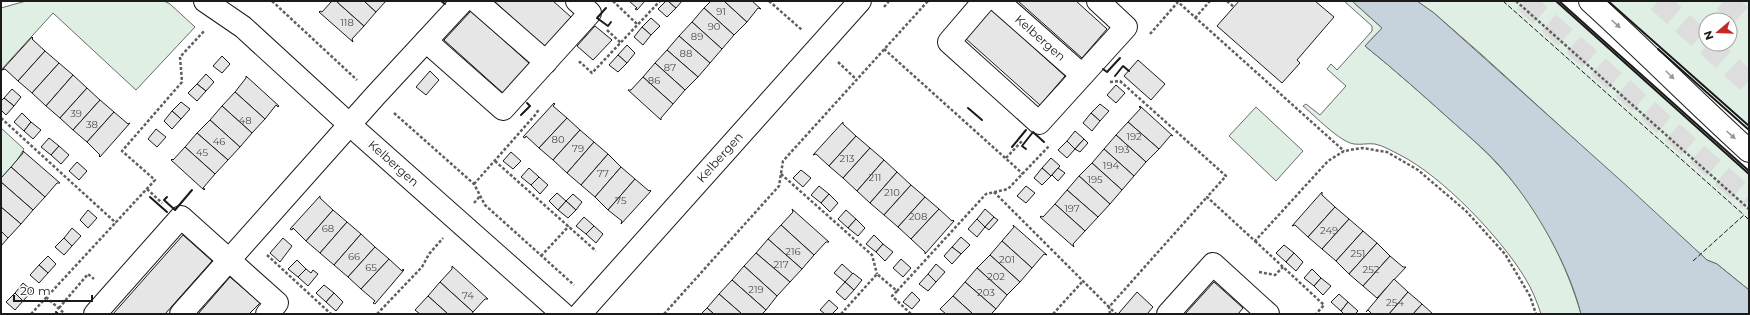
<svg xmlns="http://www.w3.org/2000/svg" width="1750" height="315" font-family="Montserrat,sans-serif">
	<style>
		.green { fill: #e0efe3; stroke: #6a6a6a; fill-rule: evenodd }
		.water { fill: #c6d2dc; stroke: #6a6a6a }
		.building { fill: #e6e6e6; stroke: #1a1a1a }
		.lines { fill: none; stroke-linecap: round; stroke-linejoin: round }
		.highway-tunnel { stroke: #ddd; stroke-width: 22; stroke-dasharray: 22 11; stroke-linecap: butt }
		.minor-casing { stroke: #1a1a1a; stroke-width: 24 }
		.highway-casing { stroke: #1a1a1a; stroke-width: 24 }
		.path { stroke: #5f5f5f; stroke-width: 2.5; stroke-dasharray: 3 2; stroke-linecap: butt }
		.minor { stroke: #fff; stroke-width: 22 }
		.highway { stroke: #fff; stroke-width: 22 }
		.fence { stroke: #1a1a1a; stroke-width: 1; stroke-dasharray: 5 2; stroke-linecap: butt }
		.wall { stroke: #1a1a1a; stroke-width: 2 }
		.oneway { fill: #989898 }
		.labels { text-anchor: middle; stroke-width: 3; stroke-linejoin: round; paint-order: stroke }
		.number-label { font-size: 10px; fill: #4d4d4d }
		.street-label { font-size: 12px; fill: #1a1a1a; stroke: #fff }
	</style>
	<rect width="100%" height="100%" fill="#fff"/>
	<!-- green -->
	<g class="green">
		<path d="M26 1H164L170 4 195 27 136 90 53 13 1 70V8Z"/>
		<path d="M1344 1H1352L1382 28 1365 46C1396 71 1425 97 1455 124 1471 138 1487 152 1501 168 1538 208 1566 262 1581 314H1541C1537 302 1532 289 1525 278 1501 238 1442 176 1400 155 1392 151 1384 146 1375 144 1368 143 1361 145 1354 144 1340 142 1315 116 1303 106L1306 104 1320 115 1346 86 1327 69 1331 64 1337 70 1372 31V26Z"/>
		<path d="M1417 1H1556L1749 174V290L1717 264 1707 260 1481 54 1434 13Z"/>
		<path d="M1608 1H1749V126ZM1706 20H1730V44H1706Z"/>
		<path d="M1256 107 1303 151 1276 181 1229 136Z"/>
		<path d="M1 128 24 149 13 167 1 179Z"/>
	</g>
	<!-- water -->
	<path class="water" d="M1352 1H1417L1434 13 1628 187 1707 260 1717 264 1749 290V314H1581C1569 266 1537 210 1505 172 1490 154 1472 139 1455 124 1425 97 1396 71 1365 46L1382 28Z"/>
	<!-- building -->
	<g class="building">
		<path d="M332 1H336L364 26 352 39 353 42 319 12 320 11 322 12Z"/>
		<path d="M336 1H364L376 12 364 26Z"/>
		<path d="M364 1H386L376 12Z"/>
		<path d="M494 1H553L571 17 545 47Z"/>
		<path d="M629 1H645L637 10 635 9 637 8Z"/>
		<path d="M666 1H668L676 8 667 17 658 9Z"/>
		<path d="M668 1H682L676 8Z"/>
		<path d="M711 1H724L747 22 734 35 704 8Z"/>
		<path d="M724 1H752L761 9 758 8 747 22Z"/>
		<path d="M1018 1H1076L1107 29 1082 58Z"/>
		<path d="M1239 1H1315L1334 17 1297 60 1300 63 1282 83 1217 26Z"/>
		<path d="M704 8 734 35 722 49 692 22Z"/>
		<path d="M991 9 1065 76 1040 105 965 38Z"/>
		<path d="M471 11 530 64 504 94 444 40Z"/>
		<path d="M651 18 660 26 651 35 642 27Z"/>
		<path d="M692 22 722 49 710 63 679 36Z"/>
		<path d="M595 26 612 40 593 60 577 46Z"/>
		<path d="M642 27 651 35 643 45 634 37Z"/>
		<path d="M679 36 710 63 698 77 667 50Z"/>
		<path d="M32 37 33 38 32 39 45 51 18 81 5 69 2 70Z"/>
		<path d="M627 45 635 53 627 63 618 55Z"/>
		<path d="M667 50 698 77 685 90 655 63Z"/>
		<path d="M45 51 59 63 32 93 18 81Z"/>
		<path d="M618 55 627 63 618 72 609 65Z"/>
		<path d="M222 56 230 64 222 73 213 66Z"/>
		<path d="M1138 60 1165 84 1151 100 1124 76Z"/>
		<path d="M59 63 73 75 46 106 32 93Z"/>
		<path d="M655 63 685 90 673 104 643 77Z"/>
		<path d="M430 71 439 80 426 95 416 87Z"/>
		<path d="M206 74 214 82 206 91 197 84Z"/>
		<path d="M73 75 87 88 60 118 46 106Z"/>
		<path d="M246 76 279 106 278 107 276 105 265 119 235 92 246 78Z"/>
		<path d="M643 77 673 104 661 118V120L628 90H631Z"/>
		<path d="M197 84 206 91 197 101 188 93Z"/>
		<path d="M1116 85 1125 93 1116 103 1107 95Z"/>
		<path d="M87 88 100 100 73 130 60 118Z"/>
		<path d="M12 89 21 97 14 106 4 98Z"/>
		<path d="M235 92 265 119 252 133 222 106Z"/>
		<path d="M4 98 14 106 6 115 1 110V101Z"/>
		<path d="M100 100 114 112 87 142 73 130Z"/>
		<path d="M181 102 190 109 181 119 172 111Z"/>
		<path d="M554 103 555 104 553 106 567 118 539 148 526 136 525 138 523 137Z"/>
		<path d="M1100 104 1109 111 1100 121 1091 113Z"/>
		<path d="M222 106 252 133 240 147 210 120Z"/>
		<path d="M1140 106 1173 136 1171 135 1159 149 1128 122 1141 108 1139 107Z"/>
		<path d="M172 111 181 119 172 129 164 121Z"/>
		<path d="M114 112 128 124 130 123 100 157 99 156 100 155 87 142Z"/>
		<path d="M22 113 31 122 24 131 14 122Z"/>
		<path d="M1091 113 1100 121 1092 131 1083 123Z"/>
		<path d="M567 118 580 130 553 160 539 148Z"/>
		<path d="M210 120 240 147 228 160 197 133Z"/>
		<path d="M31 122 41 130 33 139 24 131Z"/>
		<path d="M843 122V124L856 136 829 166 816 154 813 155Z"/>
		<path d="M1128 122 1159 149 1146 162 1116 135Z"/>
		<path d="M156 129 166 137 157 147 148 139Z"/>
		<path d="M580 130 594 142 567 173 553 160Z"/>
		<path d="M1075 131 1084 139 1075 149 1067 141Z"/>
		<path d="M197 133 228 160 215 174 185 147Z"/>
		<path d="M1116 135 1146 162 1134 176 1104 149Z"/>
		<path d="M856 136 870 148 843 178 829 166Z"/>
		<path d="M49 138 59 146 51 155 41 147Z"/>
		<path d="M1084 139 1088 143 1080 152 1075 149Z"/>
		<path d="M1067 141 1075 149 1067 158 1058 150Z"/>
		<path d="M594 142 608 154 581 185 567 173Z"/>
		<path d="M59 146 69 155 61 164 51 155Z"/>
		<path d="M185 147 215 174 203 188 205 189 204 190 171 160 172 159 173 160Z"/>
		<path d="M870 148 884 160 857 191 843 178Z"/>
		<path d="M1104 149 1134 176 1122 190 1092 163Z"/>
		<path d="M23 151 60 183H57L45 197 11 167 23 153Z"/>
		<path d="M511 152 521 161 513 169 503 161Z"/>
		<path d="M608 154 621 167 595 197 581 185Z"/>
		<path d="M1051 158 1060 166 1051 176 1042 168Z"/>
		<path d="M884 160 897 172 870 203 857 191Z"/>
		<path d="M77 162 87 171 79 180 69 171Z"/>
		<path d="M1092 163 1122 190 1110 204 1079 176Z"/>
		<path d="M11 167 45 197 33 210 1 182V178Z"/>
		<path d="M621 167 635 179 608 210 595 197Z"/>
		<path d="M529 168 539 177 531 185 521 177Z"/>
		<path d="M1042 168 1051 176 1042 185 1034 178Z"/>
		<path d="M1058 168 1065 173 1058 181 1052 175Z"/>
		<path d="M801 170 811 178 803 187 793 178Z"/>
		<path d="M897 172 911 185 884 215 870 203Z"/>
		<path d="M1079 176 1110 204 1098 217 1067 190Z"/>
		<path d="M539 177 548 185 540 194 531 185Z"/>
		<path d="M635 179 649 191 650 190 651 191 621 224 622 221 608 210Z"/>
		<path d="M1 182 33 210 21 224 1 207Z"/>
		<path d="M911 185 925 197 898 227 884 215Z"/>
		<path d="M819 186 829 194 821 203 811 195Z"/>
		<path d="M1026 186 1035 193 1026 203 1017 196Z"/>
		<path d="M1067 190 1098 217 1085 231 1055 204Z"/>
		<path d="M1322 192V195L1335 207 1308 237 1295 225 1292 226Z"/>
		<path d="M557 193 566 201 558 210 549 201Z"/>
		<path d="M573 194 582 202 576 210 566 201Z"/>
		<path d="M829 194 838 203 830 212 821 203Z"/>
		<path d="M320 196V198L333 210 306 241 293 228 292 230 290 229Z"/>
		<path d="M925 197 939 209 911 239 898 227Z"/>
		<path d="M566 201 576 210 568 218 558 210Z"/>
		<path d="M1055 204 1085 231 1073 244 1074 247 1040 217 1041 216 1043 217Z"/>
		<path d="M1 207 21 224 8 238 1 231Z"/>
		<path d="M1335 207 1349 219 1322 249 1308 237Z"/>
		<path d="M792 209 829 242H826L814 255 781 225 793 212Z"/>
		<path d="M939 209 952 221 953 220 954 221 925 254V252L911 239Z"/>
		<path d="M985 209 994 217 985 227 977 219Z"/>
		<path d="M88 210 97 218 88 228 80 220Z"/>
		<path d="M333 210 347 222 320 253 306 241Z"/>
		<path d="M846 210 856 219 848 228 838 219Z"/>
		<path d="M584 217 594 226 586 234 576 226Z"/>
		<path d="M994 217 998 220 989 230 985 227Z"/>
		<path d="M856 219 865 228 858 236 848 228Z"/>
		<path d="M977 219 985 227 977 237 968 229Z"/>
		<path d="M1349 219 1363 231 1336 261 1322 249Z"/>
		<path d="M347 222 361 234 334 265 320 253Z"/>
		<path d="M781 225 814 255 802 269 768 239Z"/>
		<path d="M1013 225 1047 255 1044 254 1032 268 1002 241 1014 227Z"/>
		<path d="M594 226 603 234 596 243 586 234Z"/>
		<path d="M72 228 81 236 72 246 64 238Z"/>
		<path d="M1 231 8 238 1 246Z"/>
		<path d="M1363 231 1377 243 1349 274 1336 261Z"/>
		<path d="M361 234 375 247 348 277 334 265Z"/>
		<path d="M183 235 212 261 165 314H113Z"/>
		<path d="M874 235 883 244 876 252 866 244Z"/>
		<path d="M961 237 970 245 961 254 952 247Z"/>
		<path d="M64 238 72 246 64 255 55 247Z"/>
		<path d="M283 238 292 246 280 262 270 253Z"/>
		<path d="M768 239 802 269 790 282 756 253Z"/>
		<path d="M1002 241 1032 268 1020 282 990 255Z"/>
		<path d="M1377 243 1390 256 1363 286 1349 274Z"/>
		<path d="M883 244 893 252 885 261 876 252Z"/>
		<path d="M1284 245 1294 253 1286 262 1276 253Z"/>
		<path d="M375 247 389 259 361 289 348 277Z"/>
		<path d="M952 247 961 254 952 264 944 256Z"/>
		<path d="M756 253 790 282 777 296 744 266Z"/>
		<path d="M1294 253 1303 262 1296 271 1286 262Z"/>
		<path d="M990 255 1020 282 1007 295 977 268Z"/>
		<path d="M48 256 56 264 48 273 39 265Z"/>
		<path d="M1390 256 1403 267H1406L1377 298 1363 286Z"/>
		<path d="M389 259 402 271 403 269 404 270 375 304 373 303 375 301 361 289Z"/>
		<path d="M901 259 911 268 903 277 893 268Z"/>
		<path d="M297 260 306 269 298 277 288 269Z"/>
		<path d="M842 264 853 274 845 282 834 273Z"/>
		<path d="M936 264 945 272 936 282 928 274Z"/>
		<path d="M39 265 48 273 39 283 30 275Z"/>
		<path d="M452 266 488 299H485L473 312 440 282 452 269Z"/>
		<path d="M744 266 777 296 766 310 732 280Z"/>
		<path d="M977 268 1007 295 996 309 965 282Z"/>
		<path d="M306 269 311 273 313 270 318 274 308 286 298 277Z"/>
		<path d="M1312 269 1321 278 1314 286 1304 278Z"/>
		<path d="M853 273 862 280 854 290 845 282Z"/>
		<path d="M928 274 936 282 928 291 919 284Z"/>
		<path d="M230 277 260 303 249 314H198Z"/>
		<path d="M1321 278 1331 286 1323 295 1314 286Z"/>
		<path d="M1394 279 1408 292 1389 314H1372L1368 310 1366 312Z"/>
		<path d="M732 280 766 310 762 314H742L719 294Z"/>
		<path d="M440 282 473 312 472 314H448L428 296Z"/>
		<path d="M845 282 854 290 845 300 836 292Z"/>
		<path d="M965 282 996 309 991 314H973L953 296Z"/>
		<path d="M1214 282 1243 308 1238 314H1185Z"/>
		<path d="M23 283 32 291 23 301 15 293Z"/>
		<path d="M324 285 334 293 326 302 316 293Z"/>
		<path d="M912 292 920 300 912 309 903 302Z"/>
		<path d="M1137 292 1153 307 1147 314H1120L1119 313Z"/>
		<path d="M1408 292 1422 304 1413 314H1389Z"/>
		<path d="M15 293 23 301 15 310 6 302Z"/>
		<path d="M334 293 343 302 336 311 326 302Z"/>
		<path d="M719 294 742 314H714L707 308Z"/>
		<path d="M1339 294 1348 302 1341 311 1331 302Z"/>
		<path d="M428 296 448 314H420L415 310Z"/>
		<path d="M953 296 973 314H946L940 309Z"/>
		<path d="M829 300 838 308 832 314H825L820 310Z"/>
		<path d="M1348 302 1358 311 1355 314H1344L1341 311Z"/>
		<path d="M1422 304 1433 314H1413Z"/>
		<path d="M707 308 714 314H701Z"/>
	</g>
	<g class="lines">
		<!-- highway-tunnel -->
		<g class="highway-tunnel">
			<path d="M1524 1 1749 200"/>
			<path d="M1658 1 1749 83"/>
			<path d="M1724 1 1749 23"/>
		</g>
		<!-- minor casing -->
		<g class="minor-casing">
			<g id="minor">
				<path id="s1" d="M205 1 243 27 350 125 563 314"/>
				<path d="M476 1 546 62"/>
				<path d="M984 1 949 42 1039 123 1126 27 1098 1"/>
				<path id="s2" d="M998 1 1082 75"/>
				<path d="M426 41 503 109 590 13 577 1"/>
				<path d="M95 314 181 217 277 303 267 314"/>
				<path d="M181 314 375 96 463 1"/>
				<path id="s3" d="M580 314 860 1"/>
				<path d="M1168 314 1213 264 1268 314"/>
			</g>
		</g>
		<!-- highway casing -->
		<g class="highway-casing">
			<path id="highway" d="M1590 1C1644 50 1695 102 1749 151"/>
		</g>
		<!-- path -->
		<g class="path">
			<path d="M272 1 357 80"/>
			<path d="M613 1 638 25"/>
			<path d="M769 1 802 30"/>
			<path d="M1227 1 1234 7"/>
			<path d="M1516 1 1749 209"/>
			<path d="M884 7 889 1"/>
			<path d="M1195 18 1210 1"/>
			<path d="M607 30 621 43"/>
			<path d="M1150 34 1178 2 1344 151"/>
			<path d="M884 49 1023 174"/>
			<path d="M838 62 856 79"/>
			<path d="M579 63 580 62 592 73 660 1"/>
			<path d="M1110 82 1120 81 1226 176 1207 197 1255 241 1328 161 1344 151 1362 148 1387 152 1418 170 1466 211 1505 254 1530 296 1536 314"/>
			<path d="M394 113 474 184 485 205 574 285"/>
			<path d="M1 118 116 223"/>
			<path d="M1006 158 1022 141"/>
			<path d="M495 161 596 251"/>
			<path d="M781 174 872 255 877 274"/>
			<path d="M474 184 536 114 539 109"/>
			<path d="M147 189 162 203"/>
			<path d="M994 192 1109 307 1207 197"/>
			<path d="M474 203 480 196"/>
			<path d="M1255 241 1324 305 1316 314"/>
			<path d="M267 255 331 314"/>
			<path d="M541 256 569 226"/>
			<path d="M1259 272 1275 275 1283 267"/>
			<path d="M897 291 892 296 911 314"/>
			<path d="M46 297 65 314"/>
			<path d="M59 308 88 274 94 279"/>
			<path d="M31 314 155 180 122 151 182 82 180 57 205 30"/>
			<path d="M377 314 422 267 429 254 443 238"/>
			<path d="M664 314 779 186 783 161 928 1"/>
			<path d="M841 314 877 274 897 291 986 194 1008 189 1050 145"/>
			<path d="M1053 314 1083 281"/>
			<path d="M1110 314 1109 307 1116 314"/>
		</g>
		<!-- minor -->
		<use href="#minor" class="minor"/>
		<!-- highway -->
		<use href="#highway" class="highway"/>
		<!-- fence -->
		<g class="fence">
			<path d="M1503 1 1744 215"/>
			<path d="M1693 261 1744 215 1749 220"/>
		</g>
		<!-- wall -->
		<g class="wall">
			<path d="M441 1 445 4"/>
			<path d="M1556 1 1749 174"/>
			<path d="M1559 1 1749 171"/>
			<path d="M1608 1 1749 126"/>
			<path d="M606 8 597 18 608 26 611 22"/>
			<path d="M1658 49 1749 130"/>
			<path d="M1103 69 1107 72 1120 58"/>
			<path d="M1115 76 1123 66 1129 71"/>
			<path d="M968 108 982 120"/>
			<path d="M521 115 530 106 527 103"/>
			<path d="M1012 147 1026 130"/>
			<path d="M1026 149 1022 146 1033 132 1044 142"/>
			<path d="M150 197 167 212"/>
			<path d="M167 197 164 200 175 210 192 190"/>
			<path d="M56 312 58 314"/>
		</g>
	</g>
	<!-- one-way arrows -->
	<defs><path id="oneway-solid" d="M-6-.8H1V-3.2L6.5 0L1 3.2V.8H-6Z"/></defs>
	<g class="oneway">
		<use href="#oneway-solid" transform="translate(1616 24) rotate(42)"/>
		<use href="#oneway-solid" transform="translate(1670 75) rotate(45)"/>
		<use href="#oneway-solid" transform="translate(1731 135) rotate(42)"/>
	</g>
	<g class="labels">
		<!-- number labels -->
		<g class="number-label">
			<text x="721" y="15">91</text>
			<text x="347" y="26">118</text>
			<text x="714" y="30">90</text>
			<text x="697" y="40">89</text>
			<text x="686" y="57">88</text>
			<text x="670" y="71">87</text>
			<text x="654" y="84">86</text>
			<text x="76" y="117">39</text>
			<text x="245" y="124">48</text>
			<text x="92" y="128">38</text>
			<text x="1134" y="140">192</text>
			<text x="558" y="143">80</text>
			<text x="219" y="145">46</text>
			<text x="578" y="152">79</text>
			<text x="1122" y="153">193</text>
			<text x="202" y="156">45</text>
			<text x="847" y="162">213</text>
			<text x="1111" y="169">194</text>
			<text x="603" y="177">77</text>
			<text x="875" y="181">211</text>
			<text x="1095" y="183">195</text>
			<text x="892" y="196">210</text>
			<text x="621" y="204">75</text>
			<text x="1072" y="212">197</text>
			<text x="918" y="220">208</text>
			<text x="328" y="232">68</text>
			<text x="1329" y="234">249</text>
			<text x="793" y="255">216</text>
			<text x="1358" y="257">251</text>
			<text x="354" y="260">66</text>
			<text x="1007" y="263">201</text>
			<text x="781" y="268">217</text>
			<text x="371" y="271">65</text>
			<text x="1371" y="273">252</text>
			<text x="996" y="280">202</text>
			<text x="756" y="293">219</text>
			<text x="986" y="296">203</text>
			<text x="468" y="299">74</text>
			<text x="1395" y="306">254</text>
		</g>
		<!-- street labels -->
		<g class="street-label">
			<text dy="4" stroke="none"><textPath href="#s2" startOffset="56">Kelbergen</textPath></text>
			<text dy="4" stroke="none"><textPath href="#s3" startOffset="210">Kelbergen</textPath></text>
			<text dy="4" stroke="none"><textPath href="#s1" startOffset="249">Kelbergen</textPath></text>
		</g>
	</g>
	<!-- border -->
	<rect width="1750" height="315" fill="none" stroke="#1a1a1a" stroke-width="4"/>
	<!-- north arrow -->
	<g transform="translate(1718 32) rotate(251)"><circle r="19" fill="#ffffff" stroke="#a3a3a3"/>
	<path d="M0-3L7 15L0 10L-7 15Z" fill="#c62828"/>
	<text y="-6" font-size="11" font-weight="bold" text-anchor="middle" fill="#1a1a1a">N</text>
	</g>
	<!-- scale -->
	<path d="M14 295v6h78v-6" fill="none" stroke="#1a1a1a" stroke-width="2"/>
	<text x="20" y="295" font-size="12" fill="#1a1a1a" stroke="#ffffff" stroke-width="3" paint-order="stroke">20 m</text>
</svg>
